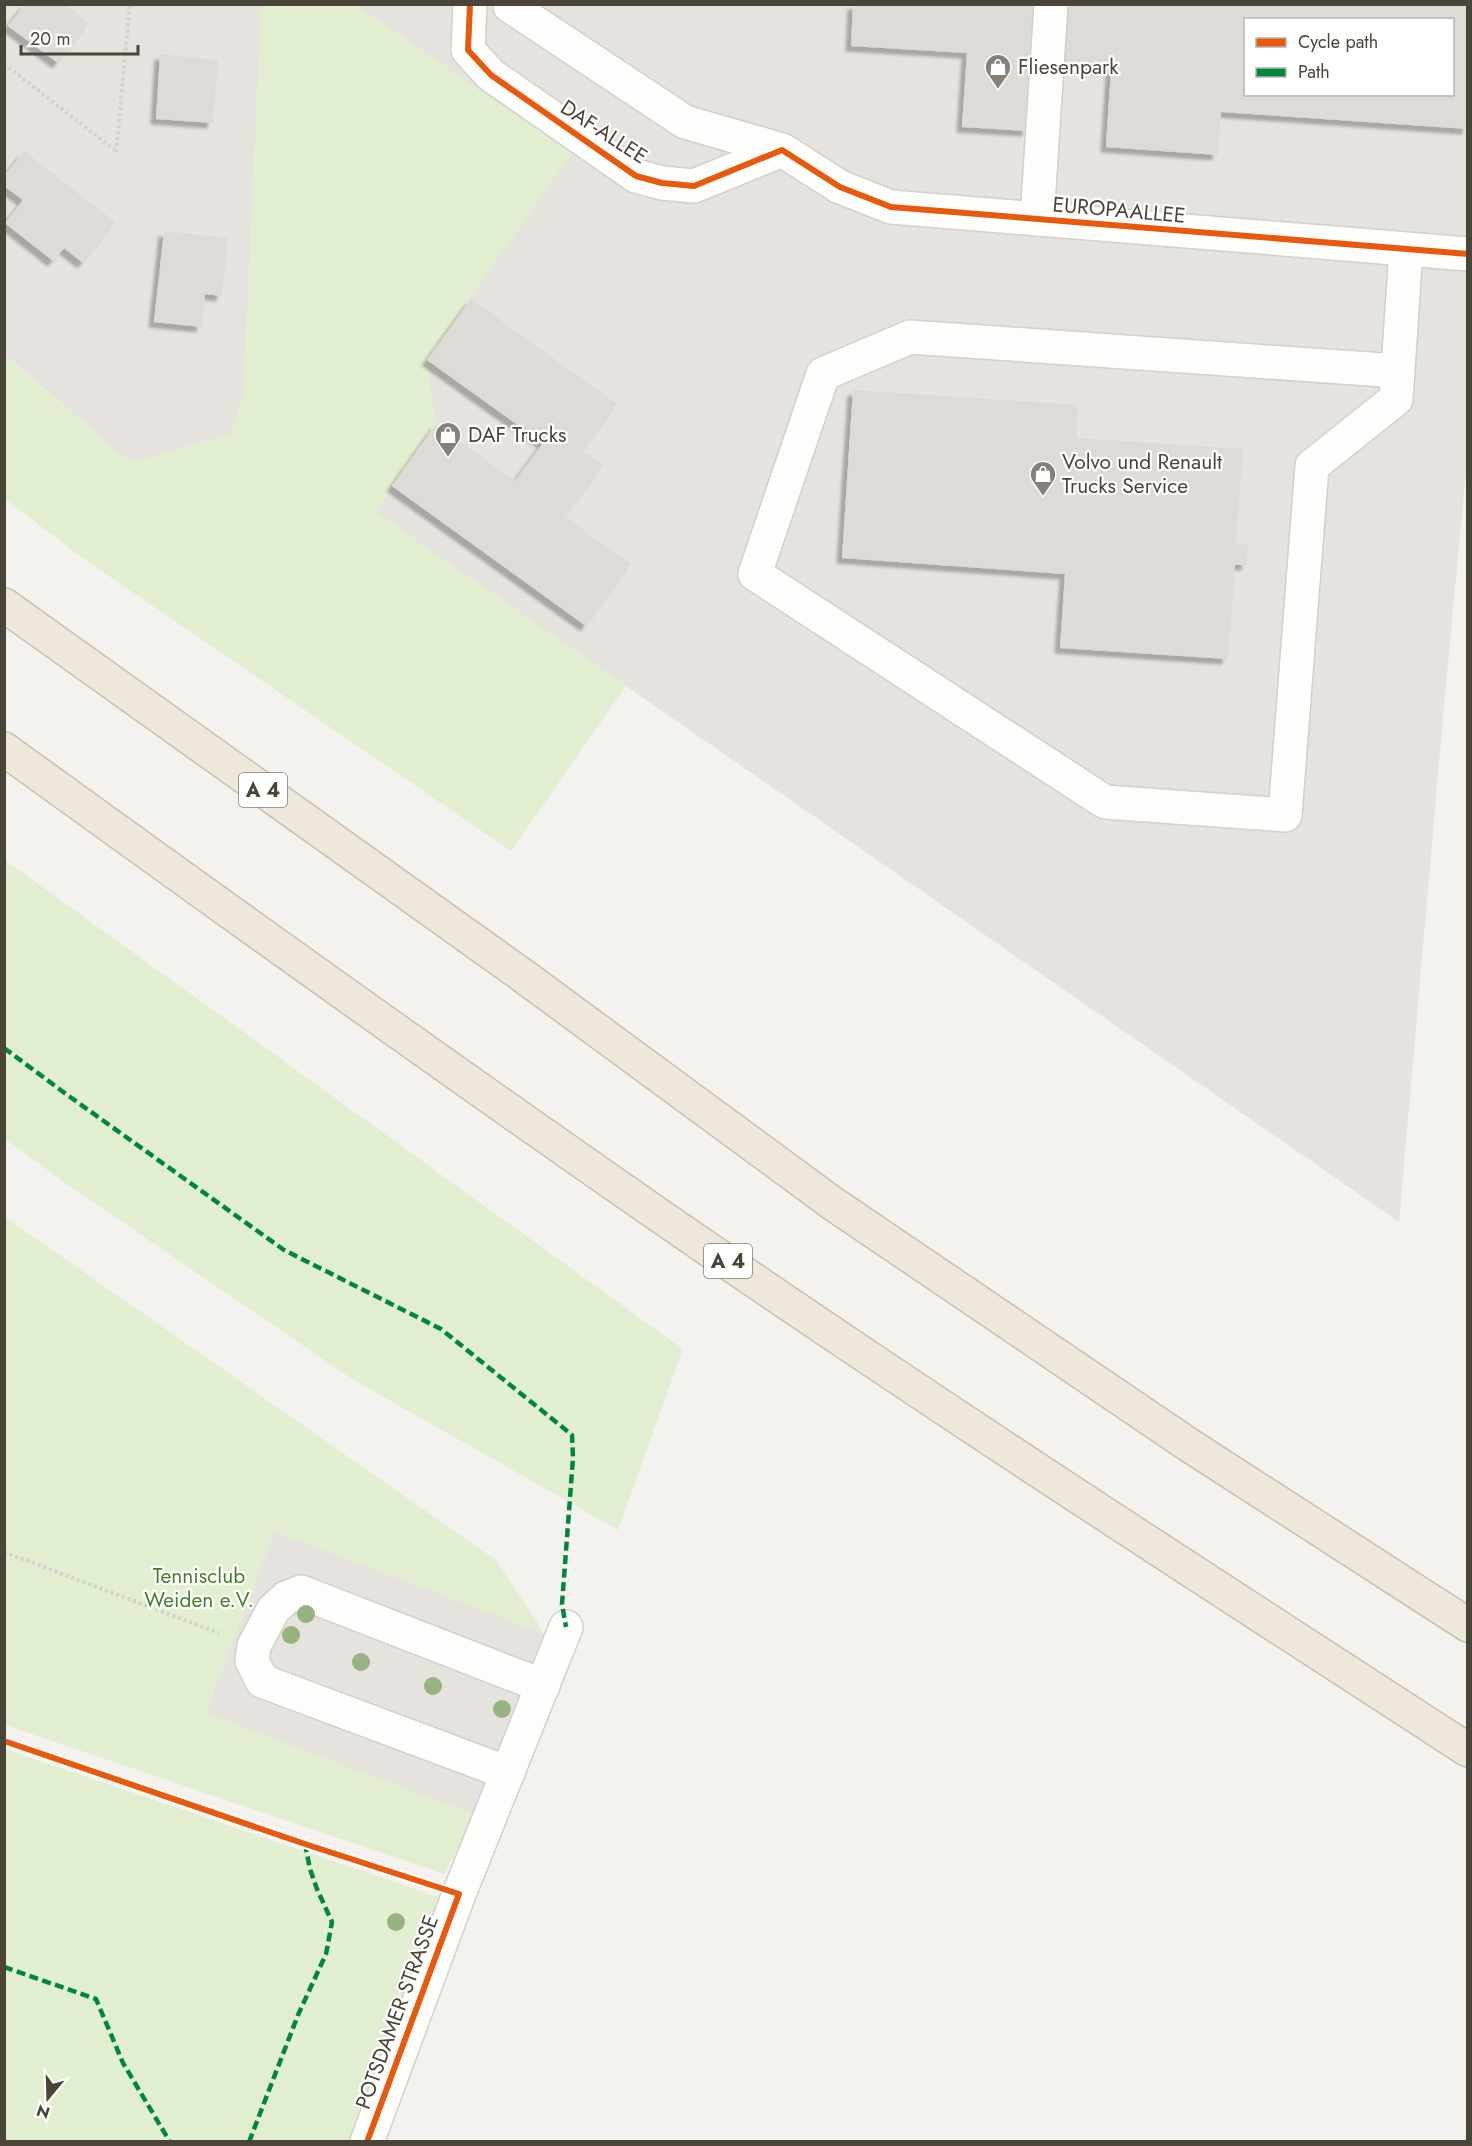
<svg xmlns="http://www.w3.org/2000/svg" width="1472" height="2146" font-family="Jost,sans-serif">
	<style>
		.industrial { fill: #e6e2de; fill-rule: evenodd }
		.green { fill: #e1eecf }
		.parking { fill: #e6e3df }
		.building { fill: #dedbd6; fill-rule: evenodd; filter: url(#shadow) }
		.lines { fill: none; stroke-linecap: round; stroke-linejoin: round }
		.minor-casing { stroke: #d2d0cb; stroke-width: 36 }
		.highway-casing { stroke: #ccbfa9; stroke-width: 36 }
		.path { stroke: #d3d2cc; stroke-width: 4; stroke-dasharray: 3 3; stroke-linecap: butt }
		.minor { stroke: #fdfdfc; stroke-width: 33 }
		.highway { stroke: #ede8db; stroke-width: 33 }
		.quiet { stroke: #00873e; stroke-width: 4.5; stroke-dasharray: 9 4.5; stroke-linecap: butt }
		.cycleway-casing { stroke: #fff; stroke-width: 10 }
		.cycleway { stroke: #e8590c; stroke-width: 6 }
		.tree { fill: #96b382 }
		.labels { text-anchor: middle; stroke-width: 4.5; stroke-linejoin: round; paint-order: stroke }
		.shield { fill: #fff; stroke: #817c74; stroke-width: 1.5 }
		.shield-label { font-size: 20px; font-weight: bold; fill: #4b4439 }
		.poi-label { font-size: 21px; fill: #4b4439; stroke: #fff; text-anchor: start }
		.street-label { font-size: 21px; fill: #4b4439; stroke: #fff }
		.park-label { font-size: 21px; fill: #4a7f2a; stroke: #fff }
	</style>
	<defs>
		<filter id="shadow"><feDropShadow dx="-5.5" dy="5.5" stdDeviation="1.5" flood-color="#0004"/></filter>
	</defs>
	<rect width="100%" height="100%" fill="#f4f2ee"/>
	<!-- industrial -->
	<path class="industrial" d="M5 5H1467V460L1443 717 1399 1222 375 512 231 434 131 463 5 355ZM1246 20H1452V94H1246Z"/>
	<!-- green -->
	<g class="green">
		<path d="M261 5H356L572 153 427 360 436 424 376 512 626 686 511 851 84 559 5 499 4 355 131 463 231 434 243 396Z"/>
		<path d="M5 860 683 1349 618 1530 352 1379 68 1185 5 1139Z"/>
		<path d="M5 1217 496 1560 545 1634 476 1815 444 1874 5 1725Z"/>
		<path d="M5 1749 444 1899 351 2141 5 2142Z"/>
	</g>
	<!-- parking -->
	<g class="parking">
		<path d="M521 5 700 115 658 159 497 54Z"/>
		<path d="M753 5H835L833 66 751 63Z"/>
		<path d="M275 1532 545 1634 476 1815 206 1713Z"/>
	</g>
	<!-- building -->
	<g class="building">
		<path d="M25 4H65L89 23 58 63 8 26Z"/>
		<path d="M853 4H1036L1028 131 962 127 967 53 851 46Z"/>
		<path d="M1065 4H1468V129L1221 112 1218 155 1106 147 1111 70 1061 67ZM1246 20H1452V94H1246Z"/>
		<path d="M160 54 218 60 213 123 156 119Z"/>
		<path d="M24 151 115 222 83 263 64 248 53 261 5 223 23 200 4 186V176Z"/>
		<path d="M164 231 228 238 222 296 205 294 202 327 154 322Z"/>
		<path d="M471 299 617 404 583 451 603 465 565 517 631 564 586 626 392 486 436 424 515 481 543 443 427 360Z"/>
		<path d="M853 390 1078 405 1077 438 1243 449 1236 544 1248 545 1247 565H1235L1228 659 1060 648 1065 574 842 558Z"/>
	</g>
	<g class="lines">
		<!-- minor casing -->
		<g class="minor-casing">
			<g id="minor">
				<path d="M470 4 468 50 491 75 636 176 662 183 694 186 782 150"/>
				<path d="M510 4V6L685 122 782 150 840 187 891 207 1468 254"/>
				<path d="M1037 219 1051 4"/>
				<path d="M1398 371 910 337 823 374 755 574 1105 802 1285 815 1312 466 1396 399C1399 349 1403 300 1406 250"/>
				<path d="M508 1773 262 1681 252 1661 254 1646 273 1610 286 1598 301 1592 543 1686"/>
				<path d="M367 2142 459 1894 566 1627"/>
			</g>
		</g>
		<!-- highway casing -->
		<g class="highway-casing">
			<g id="highway">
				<path d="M4 605 522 975 832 1203 1189 1445 1468 1625"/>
				<path d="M4 749C218 904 433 1058 650 1209 919 1395 1193 1572 1468 1750"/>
			</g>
		</g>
		<!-- path -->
		<g class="path">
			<path d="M4 64 116 151"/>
			<path d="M116 152 130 4"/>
			<path d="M4 1552 219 1633"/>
		</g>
		<!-- minor -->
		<use href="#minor" class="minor"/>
		<!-- highway -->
		<use href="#highway" class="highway"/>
		<!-- quiet -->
		<g class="quiet">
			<path d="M4 1048 66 1094 284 1250 441 1329 572 1435 573 1458 562 1604 566 1627"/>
			<path d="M4 1967 96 1999 123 2063 170 2142"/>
			<path d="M249 2142 298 2015 326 1954 332 1922 317 1889 310 1869 305 1844"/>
		</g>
		<!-- cycleway casing -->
		<g class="cycleway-casing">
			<g id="cycleway">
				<path d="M470 4 468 50 491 75 636 176 662 183 694 186 782 150 840 187 891 207 1468 254"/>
				<path d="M4 1741 305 1844 459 1894 367 2142"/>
			</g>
		</g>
		<!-- cycleway -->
		<use href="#cycleway" class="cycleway"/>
	</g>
	<!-- trees -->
	<g class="tree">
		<circle cx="306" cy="1614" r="9"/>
		<circle cx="291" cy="1635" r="9"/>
		<circle cx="361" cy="1662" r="9"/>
		<circle cx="433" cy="1686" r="9"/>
		<circle cx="502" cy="1709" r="9"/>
		<circle cx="396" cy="1922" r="9"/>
	</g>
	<!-- icons -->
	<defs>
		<g id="shop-pin" transform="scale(1.35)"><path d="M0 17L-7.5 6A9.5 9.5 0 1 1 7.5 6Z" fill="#868178" stroke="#fff"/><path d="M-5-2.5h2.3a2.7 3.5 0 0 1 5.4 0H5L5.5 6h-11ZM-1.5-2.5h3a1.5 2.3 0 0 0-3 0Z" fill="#fff"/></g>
	</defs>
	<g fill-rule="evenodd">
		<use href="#shop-pin" x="998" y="67"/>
		<use href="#shop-pin" x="448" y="435"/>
		<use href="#shop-pin" x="1043" y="474"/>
	</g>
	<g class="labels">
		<!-- shield labels -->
		<g class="shield">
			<rect x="239" y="773" width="48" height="34" rx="4.5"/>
			<rect x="704" y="1244" width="48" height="34" rx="4.5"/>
		</g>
		<g class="shield-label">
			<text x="263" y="797">A 4</text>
			<text x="728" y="1268">A 4</text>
		</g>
		<!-- poi labels -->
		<g class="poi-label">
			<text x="1018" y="74">Fliesenpark</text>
			<text x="468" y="442">DAF Trucks</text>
			<text x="1062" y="469">Volvo und Renault<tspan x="1062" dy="24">Trucks Service</tspan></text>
		</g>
		<!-- street labels -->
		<g class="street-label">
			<text transform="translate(604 132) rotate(33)" y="7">DAF-ALLEE</text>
			<text transform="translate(1119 210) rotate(5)" y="7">EUROPAALLEE</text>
			<text transform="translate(397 2012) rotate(-70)" y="7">POTSDAMER STRASSE</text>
		</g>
		<!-- park labels -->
		<g class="park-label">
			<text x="199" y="1583">Tennisclub<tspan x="199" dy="24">Weiden e.V.</tspan></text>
		</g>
	</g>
	<!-- border -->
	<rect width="1472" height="2146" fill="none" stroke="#4b4439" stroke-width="12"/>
	<!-- legend -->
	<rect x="1244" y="18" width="210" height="78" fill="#ffffff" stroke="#b7b4b0" stroke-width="1.5"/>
	<rect x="1256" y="38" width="30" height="9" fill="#e8590c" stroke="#b7b4b0" stroke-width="1.5"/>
	<text x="1298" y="48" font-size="18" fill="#4b4439">Cycle path</text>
	<rect x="1256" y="68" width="30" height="9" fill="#00873e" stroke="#b7b4b0" stroke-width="1.5"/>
	<text x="1298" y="78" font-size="18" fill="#4b4439">Path</text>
	<!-- north arrow -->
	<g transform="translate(48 2098) rotate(199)" stroke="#ffffff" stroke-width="4.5" paint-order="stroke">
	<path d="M0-4.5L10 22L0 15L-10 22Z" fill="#4b4439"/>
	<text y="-9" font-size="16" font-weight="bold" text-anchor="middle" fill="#4b4439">N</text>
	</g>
	<!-- scale -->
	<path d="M21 45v9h117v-9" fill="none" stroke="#4b4439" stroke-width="3"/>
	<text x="30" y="45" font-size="18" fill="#4b4439" stroke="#ffffff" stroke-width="4.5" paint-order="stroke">20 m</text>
</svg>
